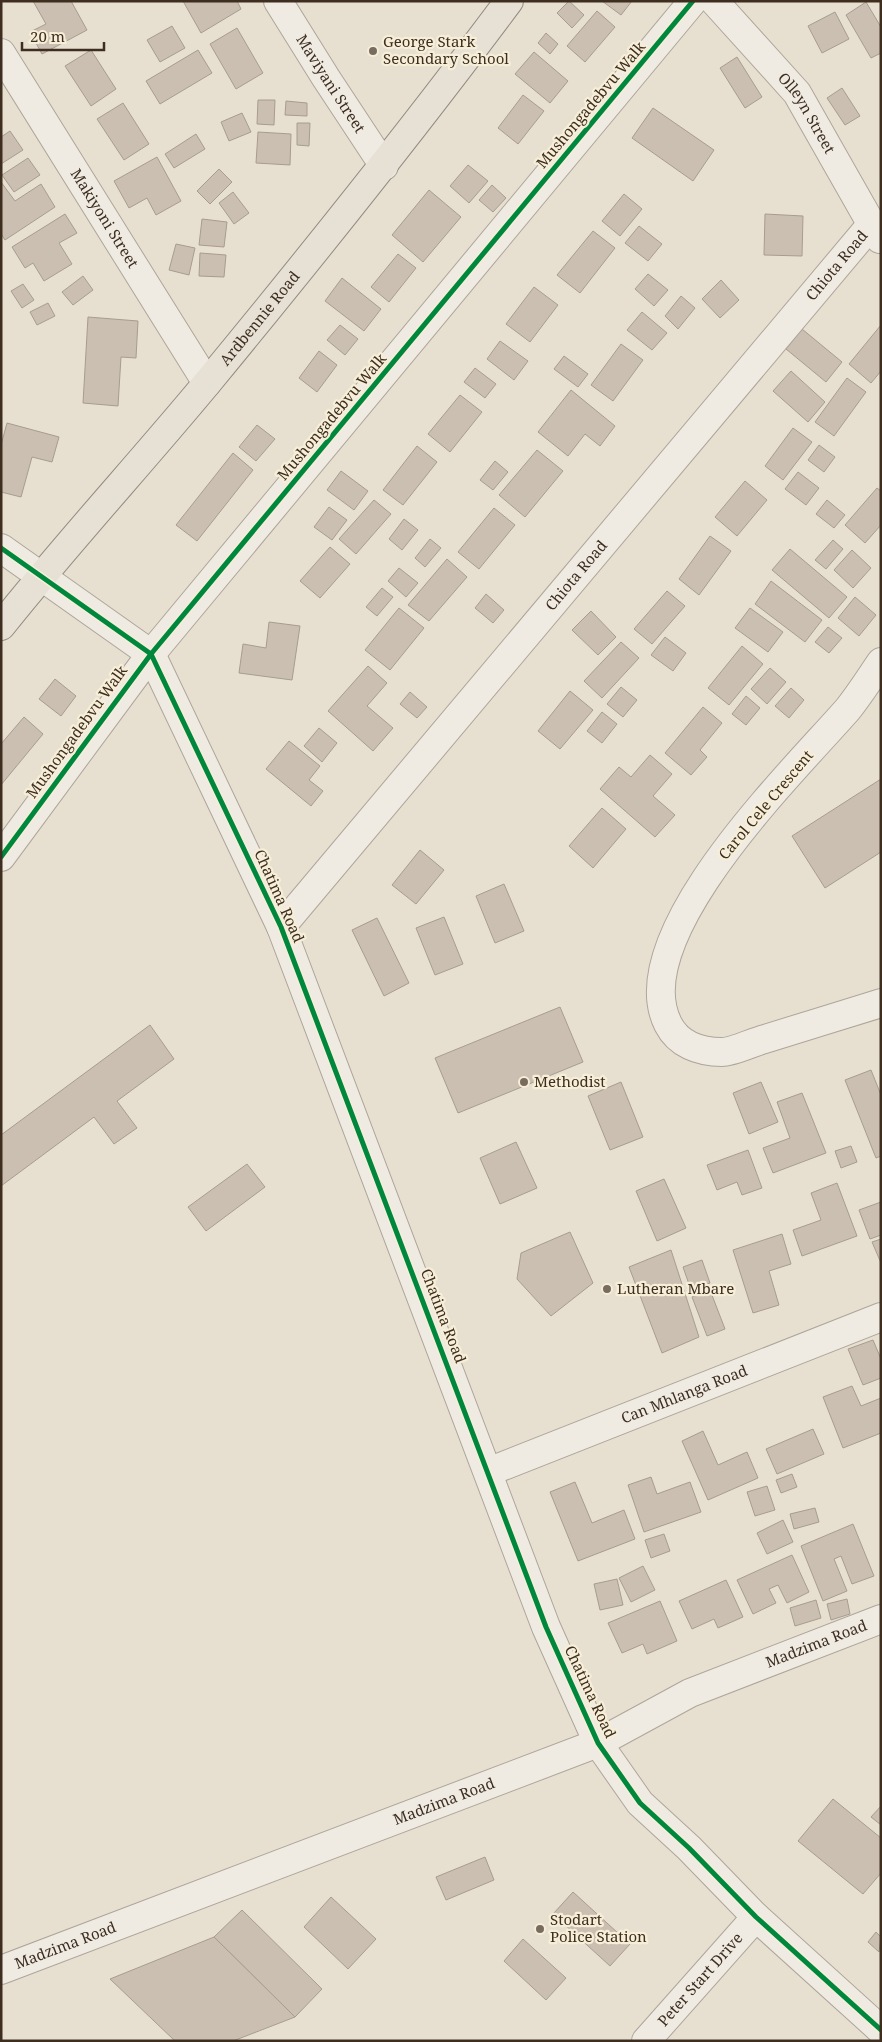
<svg xmlns="http://www.w3.org/2000/svg" width="882" height="2042" font-family="'Noto Serif',serif">
	<style>
		.building { fill: #cbbfb2; stroke: #a89c90 }
		.lines { fill: none; stroke-linecap: round; stroke-linejoin: round }
		.minor-casing { stroke: #ada599; stroke-width: 30 }
		.major-casing { stroke: #928b80; stroke-width: 30 }
		.minor { stroke: #efebe3; stroke-width: 28 }
		.major { stroke: #e6e1d4; stroke-width: 28 }
		.cycleway-casing { stroke: #f7eed8; stroke-width: 8 }
		.cycleway { stroke: #00873e; stroke-width: 5 }
		.poi-dot { fill: #786c5e; stroke: #f7eed8; stroke-width: 2 }
		.labels { text-anchor: middle; stroke-width: 4.5; stroke-linejoin: round; paint-order: stroke }
		.poi-label { font-size: 15px; fill: #3d2e20; stroke: #f7eed8; text-anchor: start }
		.street-label { font-size: 15px; fill: #3d2e20; stroke: #f7eed8 }
	</style>
	<rect width="100%" height="100%" fill="#e7e0d1"/>
	<!-- building -->
	<g class="building">
		<path d="M33 1H71L87 30 42 54 30 32 46 24Z"/>
		<path d="M183 1H237L241 9 201 33Z"/>
		<path d="M569 1 584 15 572 28 557 13Z"/>
		<path d="M602 1H632L621 15Z"/>
		<path d="M866 2 881 27V53L871 58 846 15Z"/>
		<path d="M597 11 615 27 585 62 567 46Z"/>
		<path d="M835 12 849 39 822 53 808 26Z"/>
		<path d="M172 26 185 48 160 62 147 40Z"/>
		<path d="M237 28 263 73 236 89 210 44Z"/>
		<path d="M546 33 558 44 550 54 538 43Z"/>
		<path d="M91 50 116 89 91 106 65 66Z"/>
		<path d="M198 50 212 73 160 104 146 81Z"/>
		<path d="M534 52 568 81 550 103 515 74Z"/>
		<path d="M737 57 762 97 745 108 720 68Z"/>
		<path d="M842 88 860 116 845 125 827 98Z"/>
		<path d="M523 95 544 111 518 144 498 128Z"/>
		<path d="M258 100H275L274 125 257 124Z"/>
		<path d="M286 101 307 103V116L285 115Z"/>
		<path d="M123 103 149 144 124 160 97 119Z"/>
		<path d="M653 108 714 150 693 181 632 138Z"/>
		<path d="M242 113 251 132 229 141 221 122Z"/>
		<path d="M297 123H310L309 146 297 145Z"/>
		<path d="M10 131 23 150 1 164V137Z"/>
		<path d="M258 132 291 134 290 165 256 163Z"/>
		<path d="M196 134 205 149 174 168 165 154Z"/>
		<path d="M157 157 181 201 156 215 147 198 129 208 114 181Z"/>
		<path d="M28 158 40 175 14 192 2 175Z"/>
		<path d="M468 165 488 181 469 203 450 186Z"/>
		<path d="M219 169 232 182 210 204 197 191Z"/>
		<path d="M1 182 15 201 41 184 55 207 5 240 1 234Z"/>
		<path d="M492 185 506 198 493 212 479 200Z"/>
		<path d="M429 190 461 217 423 262 392 235Z"/>
		<path d="M233 192 249 213 234 224 219 203Z"/>
		<path d="M624 194 642 209 620 236 602 221Z"/>
		<path d="M65 214 77 233 59 243 72 264 44 281 33 263 25 268 12 247Z"/>
		<path d="M765 214 803 216 802 256 764 255Z"/>
		<path d="M202 219 227 222 224 247 199 245Z"/>
		<path d="M639 226 662 244 648 261 625 243Z"/>
		<path d="M593 231 615 248 580 293 557 275Z"/>
		<path d="M176 244 195 248 189 275 169 270Z"/>
		<path d="M200 253 226 255 224 277 199 276Z"/>
		<path d="M398 254 416 268 389 302 371 287Z"/>
		<path d="M648 274 668 290 654 306 635 289Z"/>
		<path d="M83 276 93 290 73 305 62 292Z"/>
		<path d="M342 278 381 309 364 331 325 301Z"/>
		<path d="M721 280 739 300 720 318 702 299Z"/>
		<path d="M23 284 34 300 22 308 11 291Z"/>
		<path d="M534 287 558 305 530 342 506 324Z"/>
		<path d="M681 296 695 308 678 329 665 316Z"/>
		<path d="M48 303 55 316 37 325 30 312Z"/>
		<path d="M642 312 667 333 652 350 627 330Z"/>
		<path d="M88 317 138 321 136 358 121 357 118 406 83 403Z"/>
		<path d="M340 325 358 339 345 355 327 340Z"/>
		<path d="M881 325V371L871 383 849 364Z"/>
		<path d="M802 329 842 362 826 382 786 349Z"/>
		<path d="M500 341 528 361 514 380 487 359Z"/>
		<path d="M621 344 643 360 613 401 591 385Z"/>
		<path d="M319 351 337 365 317 392 299 378Z"/>
		<path d="M564 356 588 374 578 387 554 369Z"/>
		<path d="M475 368 496 384 485 398 464 382Z"/>
		<path d="M791 371 825 402 808 422 773 391Z"/>
		<path d="M847 378 866 392 834 436 815 422Z"/>
		<path d="M571 390 615 426 600 446 585 434 568 456 538 432Z"/>
		<path d="M460 395 482 412 450 452 428 434Z"/>
		<path d="M7 423 59 437 52 462 32 457 21 497 1 492V445Z"/>
		<path d="M257 425 275 439 256 461 239 447Z"/>
		<path d="M793 428 812 442 783 480 765 466Z"/>
		<path d="M819 445 835 457 824 472 808 460Z"/>
		<path d="M417 446 437 462 403 505 383 490Z"/>
		<path d="M537 450 563 471 525 517 499 495Z"/>
		<path d="M233 453 253 470 197 541 176 525Z"/>
		<path d="M495 461 508 472 493 490 480 480Z"/>
		<path d="M341 471 368 491 354 510 327 490Z"/>
		<path d="M798 472 819 488 806 505 785 489Z"/>
		<path d="M745 481 767 500 737 536 715 517Z"/>
		<path d="M877 488 881 491V525L865 543 845 525Z"/>
		<path d="M374 500 391 514 356 554 339 539Z"/>
		<path d="M827 500 845 515 834 528 816 514Z"/>
		<path d="M329 507 347 520 332 540 314 527Z"/>
		<path d="M494 508 515 525 479 569 458 552Z"/>
		<path d="M404 519 418 530 402 550 389 539Z"/>
		<path d="M710 536 731 551 699 595 679 579Z"/>
		<path d="M430 539 441 548 425 567 415 558Z"/>
		<path d="M833 540 843 549 826 569 815 560Z"/>
		<path d="M330 547 350 564 320 598 300 581Z"/>
		<path d="M790 549 847 597 829 618 772 570Z"/>
		<path d="M852 550 871 568 853 588 834 570Z"/>
		<path d="M447 559 467 577 429 621 408 605Z"/>
		<path d="M399 568 418 583 406 597 388 581Z"/>
		<path d="M771 581 822 620 805 642 755 604Z"/>
		<path d="M382 588 393 597 377 616 366 607Z"/>
		<path d="M667 591 685 606 652 644 634 629Z"/>
		<path d="M486 594 504 610 493 623 475 608Z"/>
		<path d="M855 597 876 615 859 636 838 618Z"/>
		<path d="M399 608 424 628 390 670 365 650Z"/>
		<path d="M750 608 783 632 768 652 735 628Z"/>
		<path d="M591 611 616 637 598 655 572 630Z"/>
		<path d="M269 622 300 626 292 680 239 673 243 644 266 648Z"/>
		<path d="M828 627 842 638 829 653 815 642Z"/>
		<path d="M665 637 686 653 673 671 651 655Z"/>
		<path d="M621 642 639 658 602 698 584 681Z"/>
		<path d="M742 646 763 664 729 705 708 688Z"/>
		<path d="M368 666 387 683 367 706 393 728 373 751 328 711Z"/>
		<path d="M770 668 786 682 767 704 751 689Z"/>
		<path d="M55 679 76 696 61 716 39 699Z"/>
		<path d="M621 687 637 700 623 717 607 704Z"/>
		<path d="M791 688 804 700 789 718 775 706Z"/>
		<path d="M570 691 593 710 560 749 538 731Z"/>
		<path d="M410 692 427 707 417 718 400 704Z"/>
		<path d="M746 696 760 708 746 725 732 714Z"/>
		<path d="M703 707 722 723 700 750 707 757 691 775 665 753Z"/>
		<path d="M602 712 617 724 602 743 587 731Z"/>
		<path d="M24 717 43 734 1 785V744Z"/>
		<path d="M319 728 337 743 322 762 304 746Z"/>
		<path d="M289 741 320 766 309 780 323 791 311 806 266 769Z"/>
		<path d="M650 755 672 774 653 796 675 815 655 837 600 789 619 767 631 777Z"/>
		<path d="M881 779V852L825 888 792 836Z"/>
		<path d="M602 808 626 829 593 868 569 846Z"/>
		<path d="M420 850 444 870 416 904 392 885Z"/>
		<path d="M504 884 524 931 495 943 476 896Z"/>
		<path d="M444 917 463 964 435 975 416 928Z"/>
		<path d="M377 918 409 983 384 996 352 930Z"/>
		<path d="M560 1007 583 1062 458 1113 435 1058Z"/>
		<path d="M150 1025 174 1059 117 1101 137 1128 114 1144 94 1117 1 1186V1135Z"/>
		<path d="M871 1070 881 1095V1156L876 1158 845 1080Z"/>
		<path d="M621 1082 643 1137 610 1150 588 1096Z"/>
		<path d="M761 1082 778 1122 749 1134 733 1093Z"/>
		<path d="M802 1093 826 1153 773 1173 763 1148 790 1138 777 1102Z"/>
		<path d="M516 1142 537 1188 500 1204 480 1158Z"/>
		<path d="M851 1146 857 1162 841 1168 835 1151Z"/>
		<path d="M748 1150 762 1188 742 1195 737 1182 717 1190 707 1165Z"/>
		<path d="M247 1164 265 1187 206 1231 188 1207Z"/>
		<path d="M664 1179 686 1228 657 1241 636 1191Z"/>
		<path d="M837 1183 857 1236 802 1256 793 1230 821 1220 811 1193Z"/>
		<path d="M881 1202V1235L870 1239 859 1210Z"/>
		<path d="M570 1232 593 1283 551 1316 517 1279 521 1253Z"/>
		<path d="M782 1234 791 1264 769 1271 779 1305 753 1313 733 1250Z"/>
		<path d="M881 1239V1263L872 1242Z"/>
		<path d="M671 1250 699 1337 662 1353 629 1267Z"/>
		<path d="M702 1260 710 1283 691 1290 683 1267Z"/>
		<path d="M710 1290 725 1329 707 1336 692 1297Z"/>
		<path d="M873 1340 881 1359V1378L863 1385 848 1349Z"/>
		<path d="M852 1386 861 1406 881 1398V1433L843 1448 823 1397Z"/>
		<path d="M813 1429 824 1454 777 1474 766 1449Z"/>
		<path d="M703 1431 718 1465 747 1452 758 1478 708 1500 682 1441Z"/>
		<path d="M792 1474 797 1487 781 1493 776 1480Z"/>
		<path d="M651 1477 657 1494 690 1482 701 1512 644 1532 628 1485Z"/>
		<path d="M575 1482 592 1523 624 1510 635 1539 578 1561 550 1492Z"/>
		<path d="M767 1486 775 1510 755 1516 747 1492Z"/>
		<path d="M815 1508 819 1522 794 1529 790 1514Z"/>
		<path d="M783 1520 793 1542 767 1554 757 1533Z"/>
		<path d="M853 1524 874 1576 852 1584 841 1556 834 1559 847 1591 823 1601 801 1546Z"/>
		<path d="M664 1534 670 1551 651 1558 645 1540Z"/>
		<path d="M792 1555 809 1592 787 1603 778 1585 769 1589 776 1603 753 1614 737 1580Z"/>
		<path d="M643 1566 655 1590 631 1602 619 1578Z"/>
		<path d="M617 1579 623 1605 600 1610 594 1584Z"/>
		<path d="M726 1580 743 1617 718 1628 714 1619 692 1629 679 1601Z"/>
		<path d="M847 1599 850 1614 831 1620 827 1604Z"/>
		<path d="M816 1600 821 1618 795 1626 790 1608Z"/>
		<path d="M660 1601 677 1641 647 1654 643 1644 622 1653 608 1623Z"/>
		<path d="M833 1799 881 1838V1873L863 1894 798 1841Z"/>
		<path d="M881 1806V1825L871 1817Z"/>
		<path d="M485 1857 494 1880 446 1900 436 1877Z"/>
		<path d="M573 1892 630 1944 610 1966 553 1914Z"/>
		<path d="M331 1897 376 1939 348 1969 304 1927Z"/>
		<path d="M242 1910 322 1989 295 2017 214 1937Z"/>
		<path d="M876 1932 881 1937 879 1952 868 1942Z"/>
		<path d="M214 1937 295 2017 233 2041H175L110 1979Z"/>
		<path d="M523 1939 566 1978 546 2000 504 1961Z"/>
	</g>
	<g class="lines">
		<!-- minor casing -->
		<g class="minor-casing">
			<g id="minor">
				<path id="s1" d="M278 1 326 78 384 166"/>
				<path id="s2" d="M714 1 797 93 880 239"/>
				<path id="s3" d="M1 53 207 383"/>
				<path d="M1 548 151 654 281 927 546 1627 598 1743 640 1803 689 1848 756 1917 881 2030"/>
				<path d="M881 662C870 678 860 694 848 709 794 771 624 936 668 1024 678 1044 699 1052 722 1052 733 1052 753 1042 765 1039 804 1027 842 1015 881 1003"/>
				<path d="M1 857 151 654 693 1"/>
				<path id="s4" d="M281 927 871 225"/>
				<path id="s5" d="M488 1472 881 1317"/>
				<path id="s6" d="M1 1970 598 1743 690 1693 881 1619"/>
				<path id="s7" d="M646 2041 756 1917"/>
			</g>
		</g>
		<!-- major casing -->
		<g class="major-casing">
			<g id="major">
				<path id="s8" d="M1 626C68 542 140 464 208 382 311 257 412 131 509 1"/>
			</g>
		</g>
		<!-- minor -->
		<use href="#minor" class="minor"/>
		<!-- major -->
		<use href="#major" class="major"/>
		<!-- cycleway casing -->
		<g class="cycleway-casing">
			<g id="cycleway">
				<path d="M1 548 151 654 281 927 546 1627 598 1743 640 1803 689 1848 756 1917 881 2030"/>
				<path d="M1 857 151 654 693 1"/>
			</g>
		</g>
		<!-- cycleway -->
		<use href="#cycleway" class="cycleway"/>
	</g>
	<!-- markers -->
	<g class="poi-dot">
		<circle cx="373" cy="51" r="5"/>
		<circle cx="524" cy="1082" r="5"/>
		<circle cx="607" cy="1289" r="5"/>
		<circle cx="540" cy="1929" r="5"/>
	</g>
	<g class="labels">
		<!-- poi labels -->
		<g class="poi-label">
			<text x="383" y="47">George Stark<tspan x="383" dy="17">Secondary School</tspan></text>
			<text x="534" y="1087">Methodist</text>
			<text x="617" y="1294">Lutheran Mbare</text>
			<text x="550" y="1925">Stodart<tspan x="550" dy="17">Police Station</tspan></text>
		</g>
		<!-- street labels -->
		<g class="street-label">
			<text dy="5" stroke="none"><textPath href="#s1" startOffset="98">Maviyani Street</textPath></text>
			<text transform="translate(591 105) rotate(-50)" y="5">Mushongadebvu Walk</text>
			<text dy="5" stroke="none"><textPath href="#s2" startOffset="146">Olleyn Street</textPath></text>
			<text dy="5" stroke="none"><textPath href="#s3" startOffset="195">Makiyoni Street</textPath></text>
			<text dy="5" stroke="none"><textPath href="#s4" startOffset="864">Chiota Road</textPath></text>
			<text dy="5" stroke="none"><textPath href="#s8" startOffset="402">Ardbennie Road</textPath></text>
			<text transform="translate(332 417) rotate(-50)" y="5">Mushongadebvu Walk</text>
			<text dy="5" stroke="none"><textPath href="#s4" startOffset="459">Chiota Road</textPath></text>
			<text transform="translate(77 732) rotate(-54)" y="5">Mushongadebvu Walk</text>
			<text transform="translate(766 805) rotate(-50)" y="5">Carol Cele Crescent</text>
			<text transform="translate(279 896) rotate(66)" y="5">Chatima Road</text>
			<text transform="translate(443 1316) rotate(69)" y="5">Chatima Road</text>
			<text dy="5" stroke="none"><textPath href="#s5" startOffset="211">Can Mhlanga Road</textPath></text>
			<text dy="5" stroke="none"><textPath href="#s6" startOffset="879">Madzima Road</textPath></text>
			<text transform="translate(590 1692) rotate(65)" y="5">Chatima Road</text>
			<text dy="5" stroke="none"><textPath href="#s6" startOffset="474">Madzima Road</textPath></text>
			<text dy="5" stroke="none"><textPath href="#s6" startOffset="69">Madzima Road</textPath></text>
			<text dy="5" stroke="none"><textPath href="#s7" startOffset="82">Peter Start Drive</textPath></text>
		</g>
	</g>
	<!-- border -->
	<rect width="882" height="2042" fill="none" stroke="#3d2e20" stroke-width="5"/>
	<!-- scale -->
	<path d="M22 42v8h82v-8" fill="none" stroke="#3d2e20" stroke-width="2.5"/>
	<text x="30" y="42" font-size="15" fill="#3d2e20" stroke="#f7eed8" stroke-width="4" paint-order="stroke">20 m</text>
</svg>
